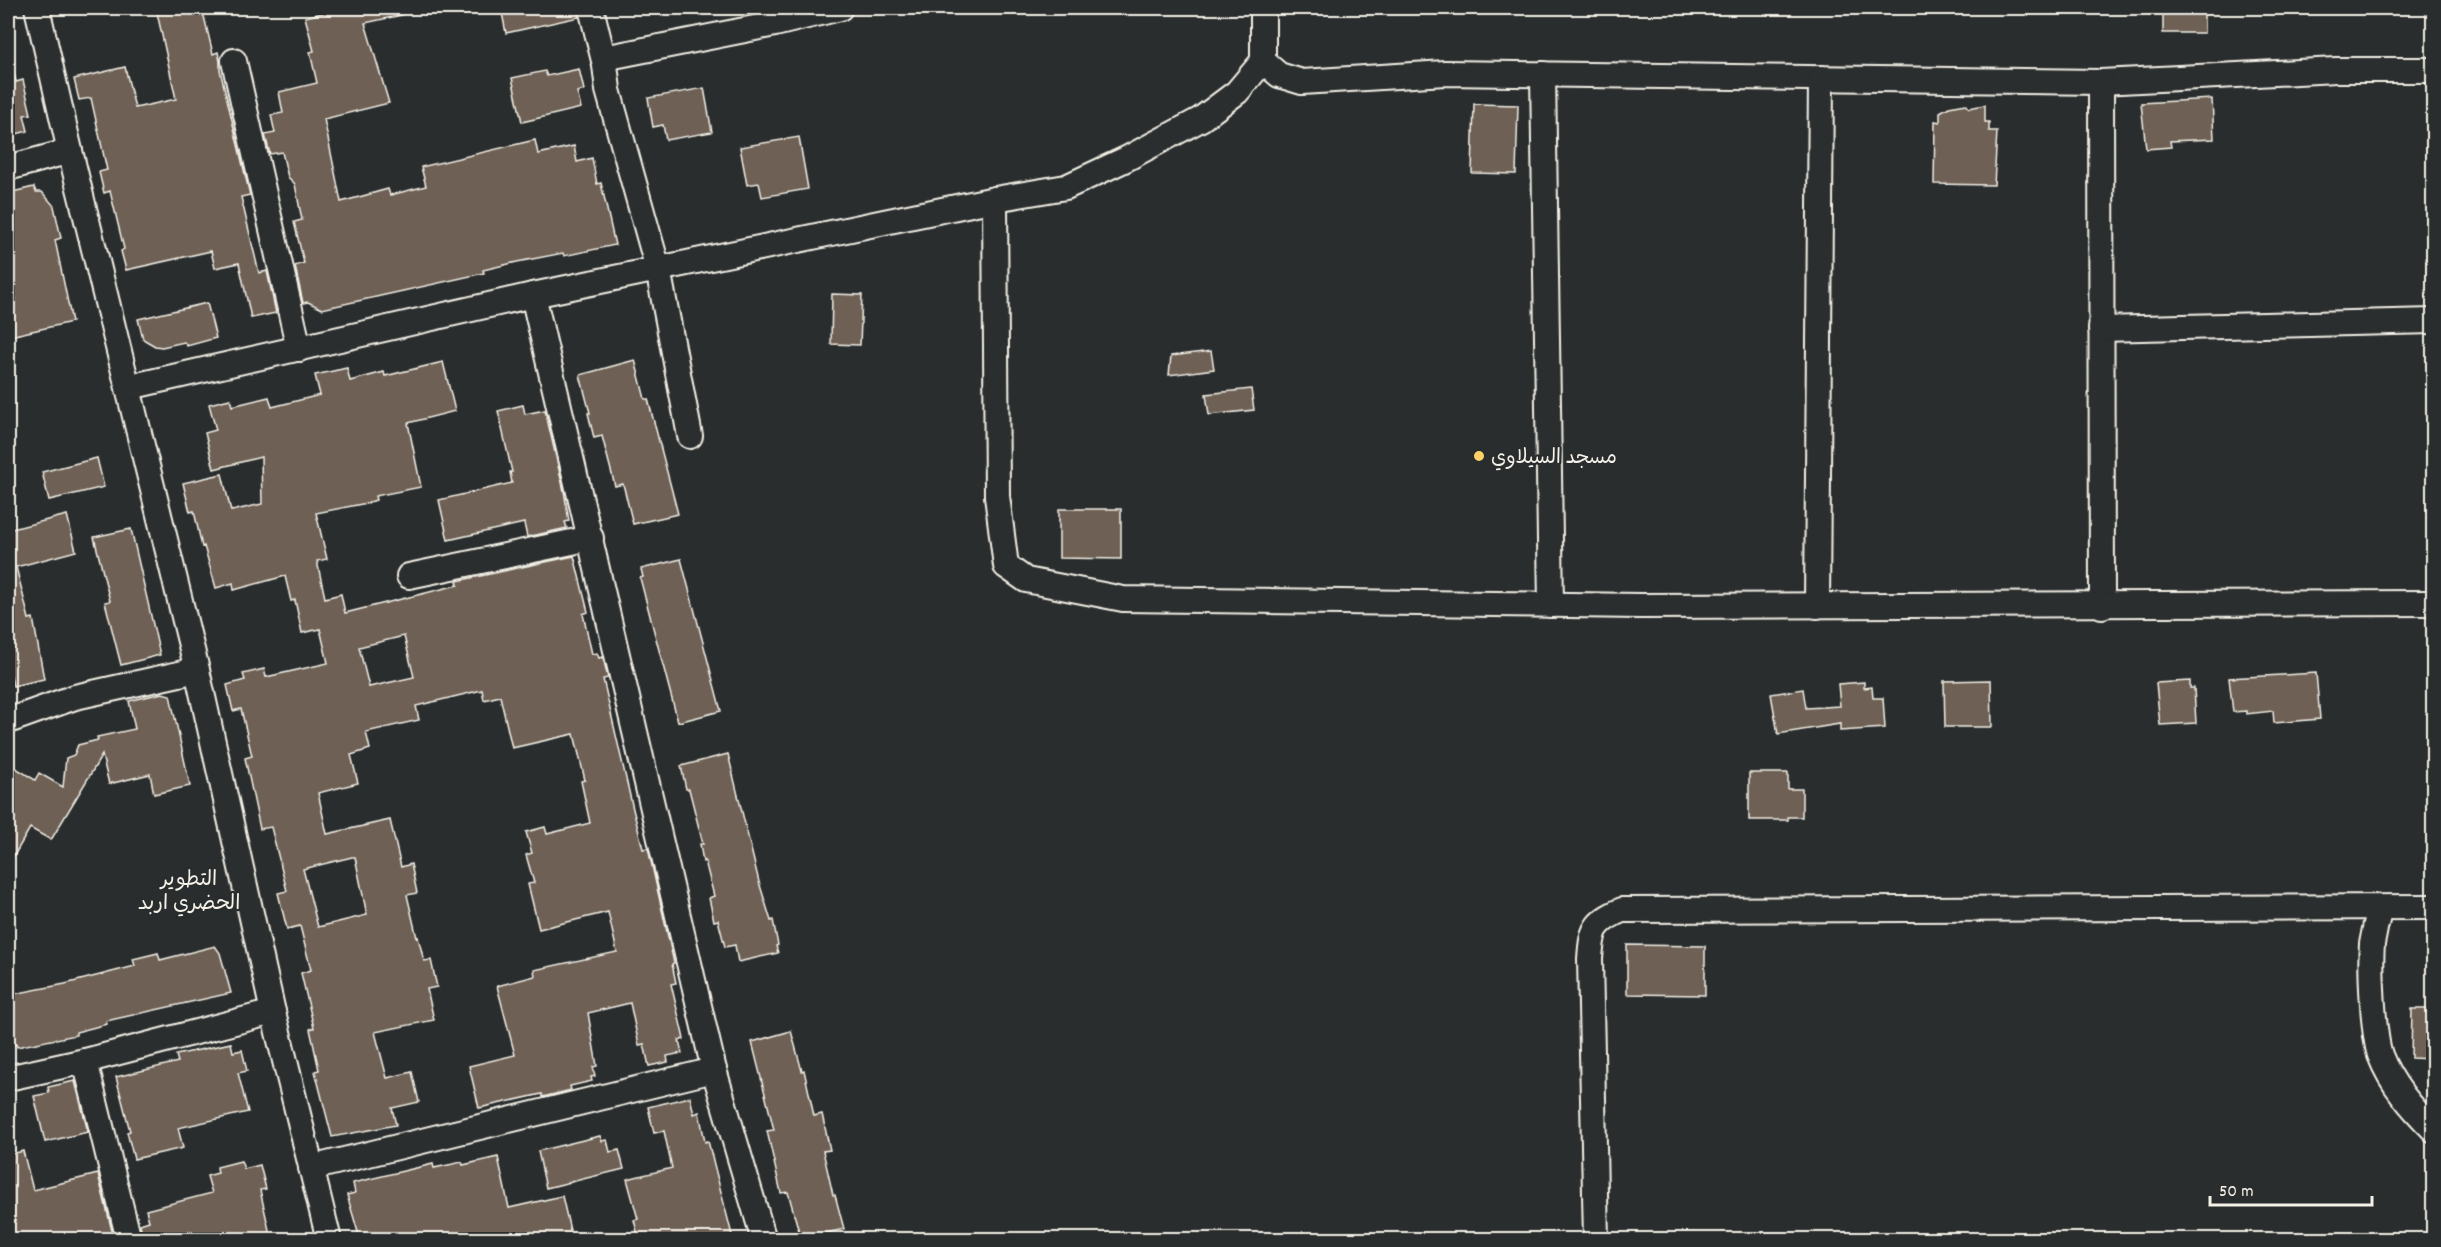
<svg xmlns="http://www.w3.org/2000/svg" width="2441" height="1247" font-family="Dekko,'Playpen Sans Arabic',sans-serif">
	<style>
		.building { fill: #6e6154; stroke: #f4f1e8; stroke-width: 1.5; fill-rule: evenodd }
		.lines { fill: none; stroke-linecap: round; stroke-linejoin: round }
		.minor-casing { stroke: #f4f1e8; stroke-width: 28 }
		.minor { stroke: #2a2d2e; stroke-width: 24 }
		.poi-dot { fill: #ffd166; stroke: #2a2d2e; stroke-width: 2 }
		.labels { text-anchor: middle; stroke-width: 4.5; stroke-linejoin: round; paint-order: stroke }
		.poi-label { font-size: 20px; fill: #f4f1e8; stroke: #2a2d2e; text-anchor: start }
		.neighbourhood-label { font-size: 21px; fill: #f4f1e8; stroke: #2a2d2e }
	</style>
	<rect width="100%" height="100%" fill="#2a2d2e"/>
	<filter id="ink" filterUnits="userSpaceOnUse"><feTurbulence type="fractalNoise" baseFrequency=".0167" numOctaves="2"/><feDisplacementMap in="SourceGraphic" scale="12" xChannelSelector="R" yChannelSelector="G"/><feConvolveMatrix kernelMatrix="1 2 1 2 8 2 1 2 1" color-interpolation-filters="sRGB"/></filter>
	<g filter="url(#ink)">
		<!-- building -->
		<g class="building">
			<path d="M156 8H202L213 54 218 52 220 61V70L250 195 241 197 249 231 259 273 267 271 276 313 251 318 239 263 215 268 211 251 126 270 121 251 124 249 110 191 104 193 99 172 107 170 91 98 79 100 74 79 125 67 135 108 176 99Z"/>
			<path d="M344 8H401L402 15 365 23 389 103 324 119 341 202 388 189 390 195 426 186 421 167 535 140 538 154 574 146 577 162 592 158 597 184 601 183 615 245 564 256 563 253 517 262 483 270 484 273 322 309 308 302 303 303 295 266 304 263 294 222 302 220 295 184 288 177 282 152 270 154 265 135 275 133 271 115 283 113 279 92 317 83 310 52 314 51 305 17Z"/>
			<path d="M501 8H577L579 17 506 33Z"/>
			<rect x="2163" y="8" width="41" height="25"/>
			<path d="M579 69 584 90 577 92 581 108 522 122 512 78 545 71 547 76Z"/>
			<path d="M8 73H14L16 82 23 80 31 114 24 115 28 131 8 136Z"/>
			<path d="M704 88 712 132 666 140 663 125 653 127 648 98Z"/>
			<path d="M2212 99 2214 139 2170 141 2171 147 2146 149 2141 103Z"/>
			<path d="M1474 104 1518 105 1516 174 1472 173Z"/>
			<path d="M1966 104 1969 108 1985 105V122H1989V131H1997L1994 185 1934 184 1935 121 1940 122V112L1949 107Z"/>
			<path d="M799 137 808 189 762 197 759 183 747 185 740 147Z"/>
			<path d="M34 187 36 192H42L54 206 61 238 55 240 72 322 10 336 8 302 16 300 8 266V193Z"/>
			<path d="M832 294 862 295 860 345 831 344Z"/>
			<path d="M207 303 216 338 187 346 184 342 162 347 155 346 143 339 138 319Z"/>
			<path d="M1211 351 1214 369 1169 375 1171 356Z"/>
			<path d="M635 360 645 399H648L678 514 633 524 623 484 615 486 602 436 594 438 588 413H590L580 375Z"/>
			<path d="M443 362 455 411 408 423 421 487 375 496 376 500 367 503 316 513 327 559 317 561 325 598 341 594 345 613 458 585 457 581 574 556 588 612 583 614 592 654 597 653 599 658 603 657 608 678 603 679 633 809 643 849 648 848 674 963 672 964 676 983 671 984 684 1039 679 1040 682 1053 667 1056 668 1062 649 1066 644 1044 639 1045 630 1003 588 1013 597 1066 593 1067 595 1076 591 1077 592 1081 570 1086 571 1090 543 1097 542 1094 479 1108 469 1066 515 1055 497 986 535 976 534 970 617 952 608 912 539 929 528 884 534 883 526 855 532 853 526 832 545 827 547 834 590 823 581 781 585 780 574 734 512 748 500 696 484 700 482 690 416 706 419 720 366 732 370 749 351 755 358 783 318 793 327 834 390 820 401 867 411 864 417 893 407 895 417 938 418 937 424 961 431 960 437 987 427 989 434 1020 375 1032 387 1078 412 1072 419 1102 392 1108 396 1125 332 1137 315 1071 319 1070 310 1029 314 1028 301 973 311 970 300 926 287 929 278 893 287 891 271 827 260 829 245 758 252 756 241 709 233 711 227 685 245 680 243 674 264 669 266 677 328 663 320 629 302 633 295 600 291 601 285 576 234 590 233 583 216 588 204 546 202 547 194 511 190 512 183 483 222 474 231 511 262 504 261 457 214 469 205 433 216 430 209 404 230 399 232 406 269 397 272 407 320 395 315 375 347 368 350 381 384 372 385 376ZM404 636 414 677 369 687 359 647ZM352 857H355L367 915 318 927 303 869Z"/>
			<path d="M1251 389 1254 410 1209 415 1206 394Z"/>
			<path d="M523 405 525 414 545 410 564 491 569 521 565 522 567 528 527 537 524 523 448 540 439 500 512 483 510 472H512L498 411Z"/>
			<path d="M97 458 104 487 49 500 42 472Z"/>
			<path d="M1059 509H1121V559L1059 558Z"/>
			<path d="M67 515 76 551 16 567 29 619 33 618 44 679 13 686 8 663V530Z"/>
			<path d="M131 529 160 655 121 665 105 602 110 601 94 537Z"/>
			<path d="M681 559 721 711 678 722 640 578 643 577 641 569Z"/>
			<path d="M2316 673 2320 719 2274 723 2273 711 2246 714V711L2233 712 2229 678Z"/>
			<path d="M1991 680 1992 727H1945L1944 681Z"/>
			<path d="M2190 681V688H2194L2196 723 2160 725 2156 683Z"/>
			<path d="M1864 682V688L1872 687 1873 698H1883L1885 728 1840 731V724L1778 734 1771 694 1803 689 1806 708 1840 706 1838 684Z"/>
			<path d="M162 693 170 695 190 786 154 794 150 774 109 784 102 755 51 840 30 828 8 866V763L35 780 39 773 63 787 66 758 74 755 78 745 98 740 97 737 135 729 129 701Z"/>
			<path d="M728 754 759 882 771 921 773 920 778 945 776 946 778 953 738 962 735 945 725 947 718 920 714 921 709 898 714 896 705 861 703 862 700 844H703L689 789H686L681 766Z"/>
			<path d="M1749 773H1788V789H1802V817H1788V820H1749Z"/>
			<path d="M1627 945 1705 946V995L1627 994Z"/>
			<path d="M215 946 220 953 231 993 106 1021 107 1024 76 1032V1035L17 1047 16 1044 8 1046V995L65 984 135 966 133 959 158 953 160 960Z"/>
			<path d="M2412 1009H2433V1059L2411 1058Z"/>
			<path d="M791 1031 802 1071 804 1070 814 1116 822 1114 830 1150 823 1151 833 1195H835L844 1229 801 1239 788 1192 781 1193 767 1131 774 1130 752 1042Z"/>
			<path d="M231 1043 233 1052 242 1050 247 1071 238 1073 248 1112 178 1128 183 1148 134 1159 127 1132 130 1131 116 1077 178 1062 176 1055Z"/>
			<path d="M75 1081 88 1132 45 1142 34 1096 49 1093 48 1087Z"/>
			<path d="M690 1097 694 1114 699 1112 705 1142 708 1141 733 1239H639L634 1220 638 1219 627 1179 672 1168 664 1131 654 1133 648 1107Z"/>
			<path d="M600 1136 602 1141 607 1140 610 1152 619 1150 624 1169 546 1188 538 1151Z"/>
			<path d="M23 1151 33 1190 98 1174 114 1239H8V1155Z"/>
			<path d="M498 1157 509 1208 562 1196 572 1239H360L347 1195 355 1193 353 1183 433 1164 434 1168 462 1162 463 1165Z"/>
			<path d="M241 1161 244 1169 260 1165 266 1189 260 1190 271 1239H143L140 1224 149 1221 146 1210 212 1193 207 1176 218 1173 217 1167Z"/>
		</g>
		<g class="lines">
			<!-- minor casing -->
			<g class="minor-casing">
				<g id="minor">
					<path d="M37 8 70 151 197 670 273 1012 329 1240"/>
					<path d="M591 8 605 65"/>
					<path d="M234 61 299 349"/>
					<path d="M1263 61 1279 75 1302 82 1445 73 2101 82 2336 70H2434"/>
					<path d="M1543 74 1551 605"/>
					<path d="M2101 82 2102 606"/>
					<path d="M8 168 70 151"/>
					<path d="M995 199 997 496 1006 566 1026 580 1123 599 1640 606 2434 603"/>
					<path d="M533 295 714 1070 764 1240"/>
					<path d="M2101 329 2434 321"/>
					<path d="M129 387 533 295 995 199 1066 187 1126 159 1201 119 1237 92 1263 61V8"/>
					<path d="M690 436 658 269 608 90 605 65 609 57 775 24 840 8"/>
					<path d="M409 576 591 538"/>
					<path d="M1817 606 1821 78"/>
					<path d="M8 721 75 697 197 670"/>
					<path d="M2380 908C2377 919 2374 932 2372 944 2370 968 2373 1033 2380 1055 2391 1084 2412 1108 2434 1130"/>
					<path d="M85 1061 129 1240"/>
					<path d="M8 1078 85 1061 273 1012"/>
					<path d="M311 1168 714 1070"/>
					<path d="M1596 1240 1590 959C1592 930 1594 922 1622 910L2434 907"/>
				</g>
			</g>
			<!-- minor -->
			<use href="#minor" class="minor"/>
		</g>
	</g>
	<!-- markers -->
	<circle class="poi-dot" cx="1479" cy="456" r="6"/>
	<g class="labels">
		<!-- poi labels -->
		<g class="poi-label">
			<text x="1491" y="463">مسجد السيلاوي</text>
		</g>
		<!-- neighbourhood labels -->
		<g class="neighbourhood-label">
			<text x="189" y="885">التطوير<tspan x="189" dy="24">الحضري اربد</tspan></text>
		</g>
	</g>
	<!-- margin -->
	<rect width="2441" height="1247" fill="none" stroke="#2a2d2e" stroke-width="30"/>
	<rect x="15" y="15" width="2411" height="1217" fill="none" stroke="#f4f1e8" stroke-width="2" filter="url(#ink)"/>
	<!-- scale -->
	<path d="M2210 1196v9h162v-9" fill="none" stroke="#f4f1e8" stroke-width="3"/>
	<text x="2219" y="1196" font-size="18" fill="#f4f1e8" stroke="#2a2d2e" stroke-width="4.5" paint-order="stroke">50 m</text>
</svg>
